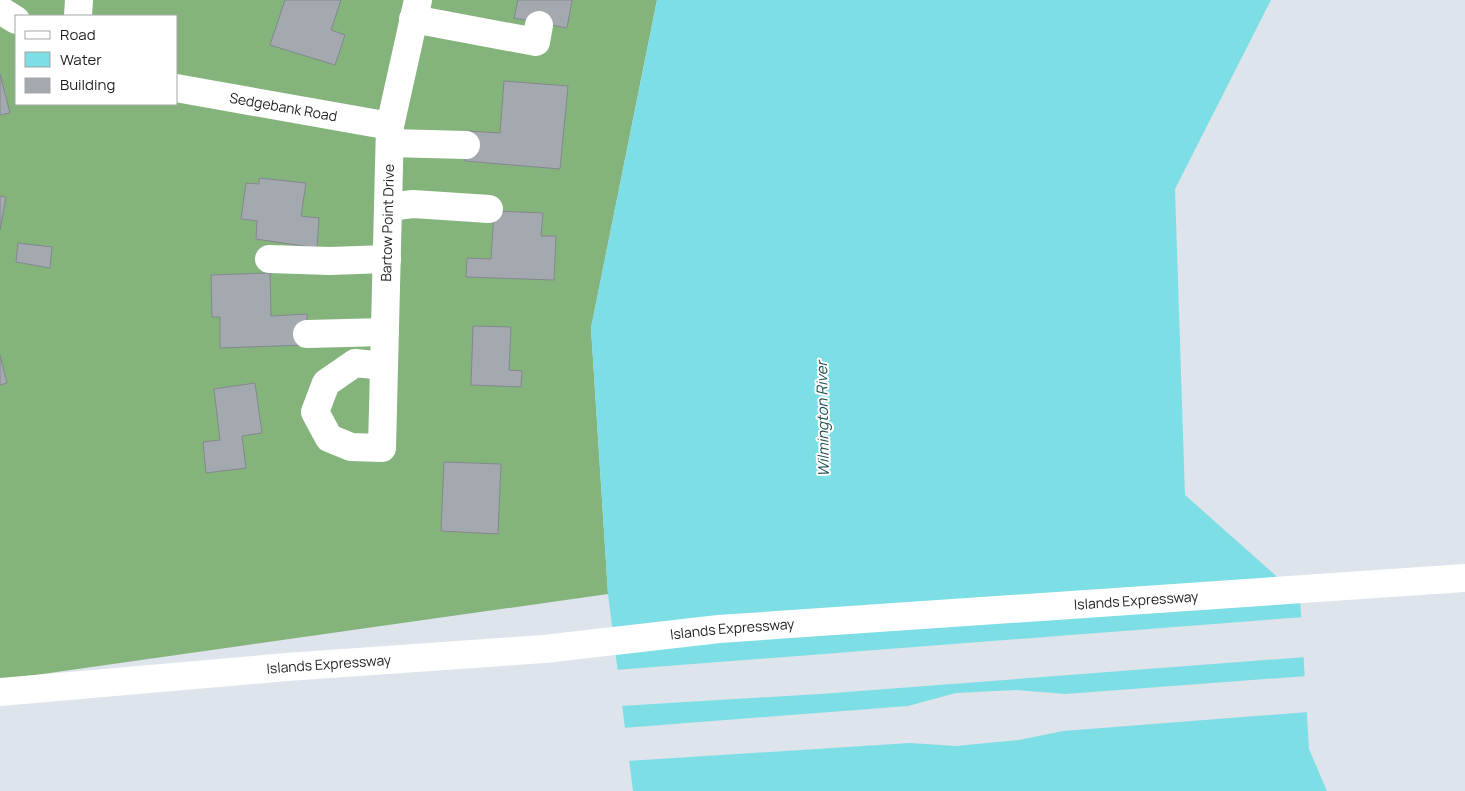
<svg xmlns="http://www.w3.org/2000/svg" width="1465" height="791" font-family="Manrope,sans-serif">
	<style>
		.forest { fill: #85b37c; fill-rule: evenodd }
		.water { fill: #7edee5 }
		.pier { fill: #dee4eb }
		.building { fill: #a3a9af; stroke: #82888e }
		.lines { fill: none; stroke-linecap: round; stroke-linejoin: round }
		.minor { stroke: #fff; stroke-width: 28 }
		.major { stroke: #fff; stroke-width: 28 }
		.labels { text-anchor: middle; stroke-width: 4; stroke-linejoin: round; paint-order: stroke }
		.street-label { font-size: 14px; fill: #1d1f21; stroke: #fff }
		.water-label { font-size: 15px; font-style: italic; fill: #245053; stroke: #fff }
	</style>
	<rect width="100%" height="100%" fill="#dee4eb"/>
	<!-- forest -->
	<path class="forest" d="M0 0H657L591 328 608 594 0 680ZM16 16H176V104H16Z"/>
	<!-- water -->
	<path class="water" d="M657 0H1271L1175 189 1185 495 1300 597 1309 749 1327 791H633L608 594 591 328Z"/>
	<!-- pier -->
	<g class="pier">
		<path d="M1304 617 1306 657 820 694 620 706 615 670Z"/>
		<path d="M1307 676 1309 712 1063 731 1019 740 956 746 910 743 627 761 623 728 908 706 956 693 1016 690 1065 694Z"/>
	</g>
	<!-- building -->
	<g class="building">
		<path d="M285 0H341L331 30 345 35 335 65 270 45Z"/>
		<path d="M518 0H572L567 28 514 18Z"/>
		<path d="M0 74 10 113 0 115Z"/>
		<path d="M504 81 568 86 560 169 465 161 468 131 500 133Z"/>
		<path d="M259 178 306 183 301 216 319 218 317 248 256 239 257 221 241 219 246 183 259 184Z"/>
		<path d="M0 196 6 197 0 230Z"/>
		<path d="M494 211 543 213 541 236H556L554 280 466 277 467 258 491 259Z"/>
		<path d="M18 243 52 247 50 268 16 262Z"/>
		<path d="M270 273 271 316 307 314V345L220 348V317H212L211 275Z"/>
		<path d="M473 326 511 327 509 370 522 371 521 387 471 385Z"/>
		<path d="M0 355 7 383 0 385Z"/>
		<path d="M255 383 262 433 242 436 246 468 206 473 203 442 220 440 214 389Z"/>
		<path d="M444 462 501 464 498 534 441 531Z"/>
	</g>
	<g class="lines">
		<!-- minor -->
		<g class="minor">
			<path d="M0 10 16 20"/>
			<path d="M78 16 79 0"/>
			<path d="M413 19 536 42 539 25"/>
			<path id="s1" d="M176 88 390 126"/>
			<path d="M390 143 466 145"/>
			<path d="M388 207 413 204 489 209"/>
			<path d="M269 259 330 261 387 259"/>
			<path d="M307 334 385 332"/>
			<path id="s2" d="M384 366 355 363 326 383 315 412 329 438 351 447 382 448 390 126 418 0"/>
		</g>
		<!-- major -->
		<path class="major" id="s3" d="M0 692 287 667 544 649 719 629 1465 578"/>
	</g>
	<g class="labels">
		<!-- street labels -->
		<g class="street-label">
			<text dy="5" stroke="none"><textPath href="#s1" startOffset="109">Sedgebank Road</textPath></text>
			<text dy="5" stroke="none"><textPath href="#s2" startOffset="405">Bartow Point Drive</textPath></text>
			<text dy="5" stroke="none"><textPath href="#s3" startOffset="1140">Islands Expressway</textPath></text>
			<text dy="5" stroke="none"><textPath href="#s3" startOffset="735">Islands Expressway</textPath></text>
			<text dy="5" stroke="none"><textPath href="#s3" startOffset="330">Islands Expressway</textPath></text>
		</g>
		<!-- water labels -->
		<g class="water-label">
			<text transform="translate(823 419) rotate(-91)" y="5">Wilmington River</text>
		</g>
	</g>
	<!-- legend -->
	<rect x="15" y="15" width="162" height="90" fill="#ffffff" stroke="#a5a5a6"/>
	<rect x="25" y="31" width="25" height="8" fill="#ffffff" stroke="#a5a5a6"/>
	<text x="60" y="40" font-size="15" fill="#1d1f21">Road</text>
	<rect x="25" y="52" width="25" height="15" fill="#7edee5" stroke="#a5a5a6"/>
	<text x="60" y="65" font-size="15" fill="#1d1f21">Water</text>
	<rect x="25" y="78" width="25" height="15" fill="#a3a9af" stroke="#a5a5a6"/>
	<text x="60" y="90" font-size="15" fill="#1d1f21">Building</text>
</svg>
